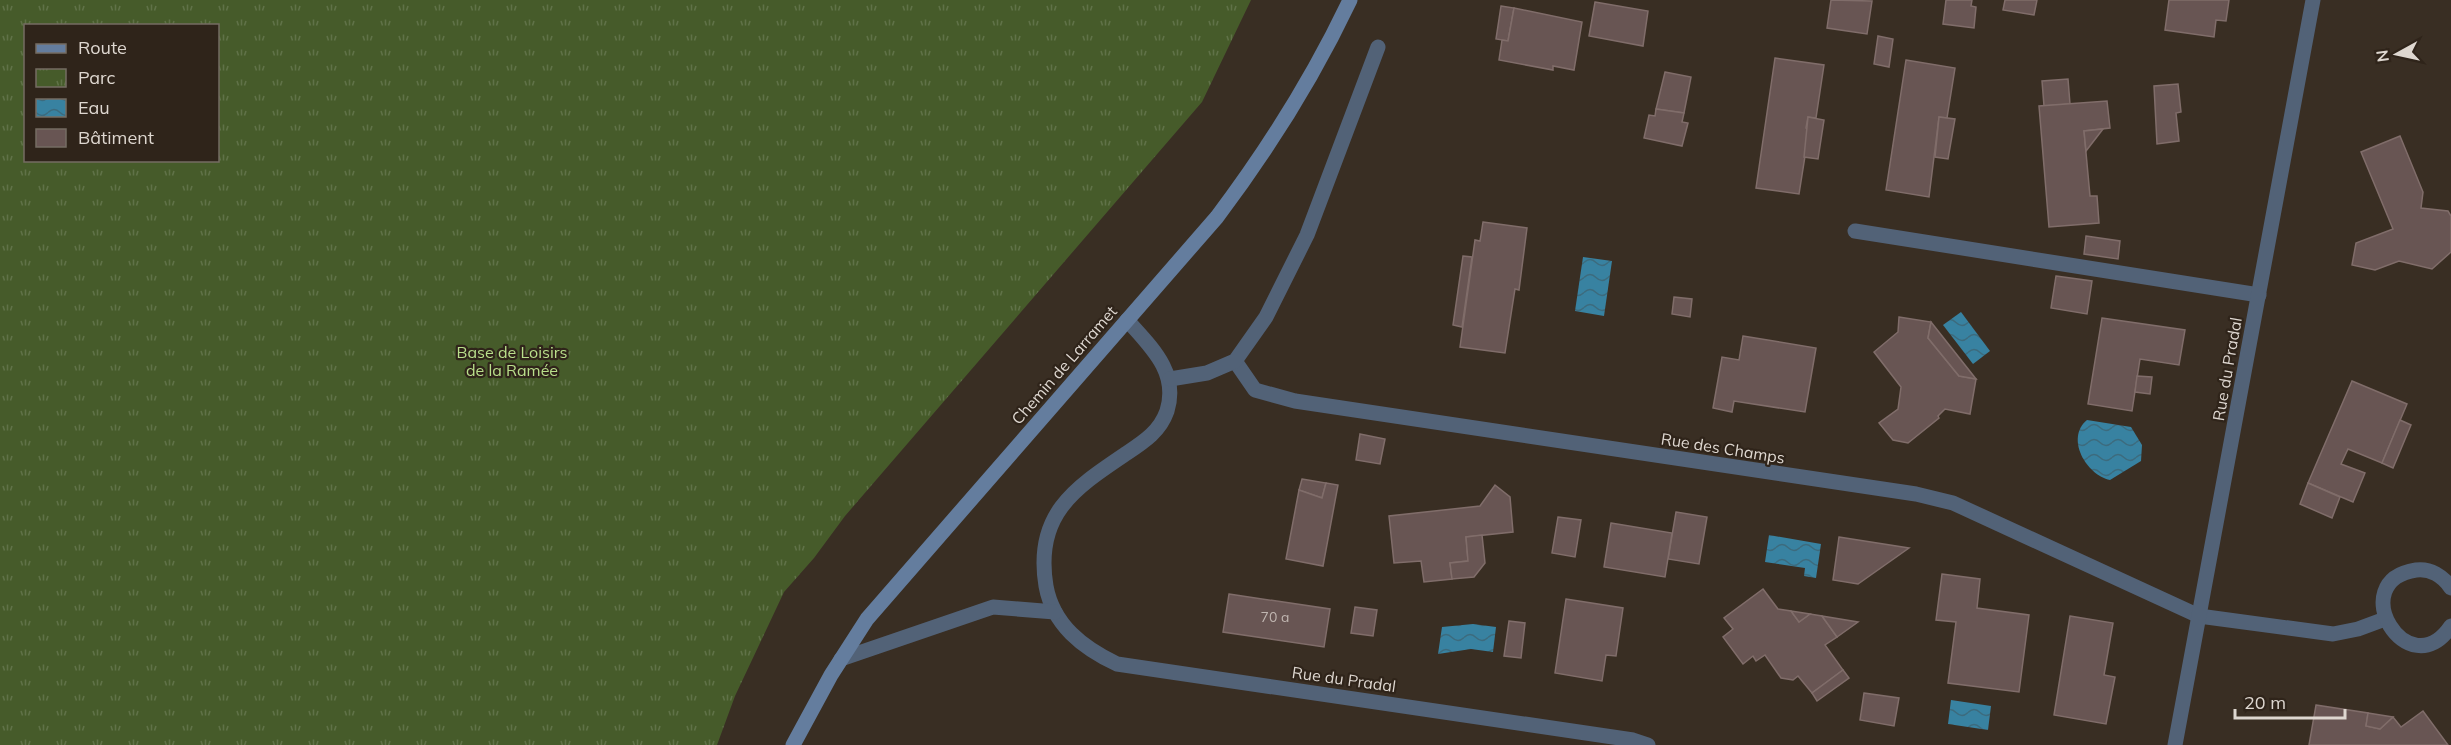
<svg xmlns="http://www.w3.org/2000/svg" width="2451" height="745" font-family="Mulish,sans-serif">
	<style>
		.park { fill: url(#park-tufts); fill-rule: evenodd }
		.water { fill: url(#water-waves) }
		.building { fill: #685553; stroke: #806d6a; stroke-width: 1.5 }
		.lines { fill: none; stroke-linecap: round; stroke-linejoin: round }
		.service { stroke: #526277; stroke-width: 15 }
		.minor { stroke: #526277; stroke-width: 15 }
		.secondary { stroke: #647d9e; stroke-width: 15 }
		.labels { text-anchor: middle; stroke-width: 4.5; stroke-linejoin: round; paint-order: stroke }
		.number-label { font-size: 14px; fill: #c0b6b1 }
		.park-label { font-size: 16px; fill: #b9df8b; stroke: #2f241a }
		.street-label { font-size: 16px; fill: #ded7d0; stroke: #2f241a }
	</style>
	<defs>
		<pattern id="park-tufts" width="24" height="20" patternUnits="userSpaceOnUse" patternTransform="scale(1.5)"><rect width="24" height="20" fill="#465b2a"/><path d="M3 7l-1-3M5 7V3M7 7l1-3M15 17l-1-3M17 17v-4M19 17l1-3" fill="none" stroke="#607248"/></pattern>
		<pattern id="water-waves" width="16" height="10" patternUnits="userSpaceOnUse" patternTransform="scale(1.5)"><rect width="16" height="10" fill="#3882a1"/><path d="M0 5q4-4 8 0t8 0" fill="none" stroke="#3c6b7e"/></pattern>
	</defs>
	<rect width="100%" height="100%" fill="#392e23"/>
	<!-- park -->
	<path class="park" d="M0 0H1251L1202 102 845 516 814 558 784 592 735 696 717 745H0ZM26 26H218V160H26Z"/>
	<!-- water -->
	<g class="water">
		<path d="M1583 257 1612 261 1604 316 1575 311Z"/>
		<path d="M1961 312 1990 351 1973 364 1943 325Z"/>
		<path d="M2087 420 2131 427 2142 445 2141 461 2110 480C2086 475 2065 438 2087 420Z"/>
		<path d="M1769 535 1821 544 1816 578 1804 576 1805 568 1765 562Z"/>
		<path d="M1473 624 1496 627 1493 652 1471 649 1438 654 1442 627Z"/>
		<path d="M1951 700 1991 706 1988 730 1948 724Z"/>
	</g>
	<!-- building -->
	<g class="building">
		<path d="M1831 0 1872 1 1867 34 1827 28Z"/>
		<path d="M1946 0H1972L1971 6 1976 7 1974 28 1943 24Z"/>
		<path d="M2005 0H2037L2034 15 2003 10Z"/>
		<path d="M2169 0H2229L2226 21 2216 20 2214 37 2165 30Z"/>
		<path d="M1595 2 1648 11 1643 46 1589 36Z"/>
		<path d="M1501 6 1514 8 1508 41 1496 39Z"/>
		<path d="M1514 8 1582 22 1574 70 1553 66V70L1499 60 1502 40 1508 41Z"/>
		<path d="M1878 36 1893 39 1889 67 1874 64Z"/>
		<path d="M1775 58 1824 65 1816 118 1808 117 1806 128 1809 131 1799 194 1756 188Z"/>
		<path d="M1906 60 1955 68 1947 118 1939 117 1929 197 1886 190Z"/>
		<path d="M1665 72 1691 77 1684 113 1656 109Z"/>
		<path d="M2068 79 2070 104 2044 106 2042 81Z"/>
		<path d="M2178 84 2181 112 2176 113 2179 141 2157 144 2154 86Z"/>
		<path d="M2107 101 2110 128 2084 131 2090 196H2097L2099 223 2049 227 2039 106Z"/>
		<path d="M1656 109 1684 113 1682 122 1688 123 1682 146 1644 138 1649 115 1655 116Z"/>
		<path d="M1808 117 1824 120 1818 159 1804 157Z"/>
		<path d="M1939 117 1955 119 1948 159 1935 157Z"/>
		<path d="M2103 129 2086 151 2084 131Z"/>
		<path d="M2400 136 2423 192 2421 208 2448 211 2451 216V252L2432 269 2399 261 2375 270 2352 265 2356 243 2393 229 2361 152Z"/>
		<path d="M1483 222 1527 228 1519 290 1515 289 1505 353 1460 347 1475 240 1480 241Z"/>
		<path d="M2086 236 2120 241 2118 259 2084 254Z"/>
		<path d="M1463 256 1472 257 1462 327 1453 325Z"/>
		<path d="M2056 276 2092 281 2087 314 2051 308Z"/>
		<path d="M1674 297 1692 299 1690 317 1672 314Z"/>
		<path d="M1899 317 1931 322 1928 338 1959 376 1976 379 1970 414 1945 409 1938 416 1939 418 1908 443 1893 440 1879 423 1898 409 1901 387 1874 352 1898 332Z"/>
		<path d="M2102 318 2185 330 2179 365 2140 359 2132 411 2088 404Z"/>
		<path d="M1931 322 1976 379 1959 376 1928 338Z"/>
		<path d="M1743 336 1816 348 1805 412 1734 401 1732 412 1713 408 1722 357 1739 360Z"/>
		<path d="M2137 376 2152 377 2150 394 2135 392Z"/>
		<path d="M2352 381 2407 404 2382 463 2348 449 2341 464 2365 473 2353 502 2308 483Z"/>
		<path d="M2400 420 2411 425 2393 468 2382 463Z"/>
		<path d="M1360 434 1385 439 1380 464 1356 460Z"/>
		<path d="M1302 479 1326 483 1322 498 1299 490Z"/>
		<path d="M1326 483 1338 485 1323 566 1286 559 1299 490 1322 498Z"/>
		<path d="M2308 483 2340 497 2332 518 2300 504Z"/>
		<path d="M1495 485 1510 497 1513 532 1466 537 1468 561 1450 563 1452 579 1424 582 1421 561 1394 563 1389 516 1480 506Z"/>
		<path d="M1676 512 1707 517 1699 564 1668 559Z"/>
		<path d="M1558 517 1581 520 1575 557 1552 553Z"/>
		<path d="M1611 523 1672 533 1665 577 1604 567Z"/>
		<path d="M1482 535 1485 563 1474 577 1452 579 1450 563 1468 561 1466 537Z"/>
		<path d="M1839 537 1909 548 1858 584 1833 580Z"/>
		<path d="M1942 574 1980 579 1977 608 2029 615 2019 692 1948 683 1956 622 1936 620Z"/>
		<path d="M1763 589 1778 609 1791 611 1799 622 1810 614 1822 616 1837 637 1825 645 1843 670 1812 693 1798 676 1793 680 1781 678 1765 655 1756 661 1753 656 1743 664 1723 637 1733 629 1724 618Z"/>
		<path d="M1229 594 1330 609 1324 647 1223 632Z"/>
		<path d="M1566 599 1623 608 1616 656 1606 655 1602 681 1555 673Z"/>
		<path d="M1355 607 1377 610 1373 636 1351 633Z"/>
		<path d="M1791 611 1810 614 1799 622Z"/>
		<path d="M1822 616 1858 622 1837 637Z"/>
		<path d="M2070 616 2113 623 2104 675 2115 677 2106 724 2054 715Z"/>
		<path d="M1509 621 1525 623 1521 658 1504 656Z"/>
		<path d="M1843 670 1849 678 1817 701 1812 693Z"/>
		<path d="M1864 693 1899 698 1894 726 1860 720Z"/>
		<path d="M2316 705 2368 713 2366 726 2380 729 2393 717 2401 727 2423 711 2448 745H2309Z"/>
		<path d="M2368 713 2393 717 2380 729 2366 726Z"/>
	</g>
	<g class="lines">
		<!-- service -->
		<path class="service" d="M1855 231 2259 295"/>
		<!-- minor -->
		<g class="minor">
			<path d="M1127 320C1151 347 1179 372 1167 411 1160 431 1145 441 1127 453 1075 488 1034 514 1046 586 1053 625 1083 648 1117 664L1633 740 1648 745"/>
			<path d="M1235 361 1255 390 1295 401 1916 494 1953 503 2199 616 2333 634 2358 629 2385 619"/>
			<path d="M1170 379 1207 373 1235 361 1266 317 1307 235 1378 47"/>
			<path d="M2451 588C2443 576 2430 568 2416 570 2343 581 2408 689 2451 626"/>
			<path d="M841 659 993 607 1055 612"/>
			<path d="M2175 745 2313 0"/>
		</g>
		<!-- secondary -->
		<path class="secondary" d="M793 745 831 675 867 619 1217 217C1269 148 1313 78 1350 0"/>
	</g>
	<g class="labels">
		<!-- number labels -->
		<g class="number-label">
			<text x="1275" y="622">70 a</text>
		</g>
		<!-- park labels -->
		<g class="park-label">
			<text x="512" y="358">Base de Loisirs<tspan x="512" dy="18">de la Ramée</tspan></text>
		</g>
		<!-- street labels -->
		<g class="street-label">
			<text transform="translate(1064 365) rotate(-49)" y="6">Chemin de Larramet</text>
			<text transform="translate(2227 369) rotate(-80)" y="6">Rue du Pradal</text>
			<text transform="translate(1723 448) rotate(9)" y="6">Rue des Champs</text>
			<text transform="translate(1344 679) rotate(8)" y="6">Rue du Pradal</text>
		</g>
	</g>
	<!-- legend -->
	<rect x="24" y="24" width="195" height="138" fill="#2f241a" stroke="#756c63" stroke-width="1.5"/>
	<rect x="36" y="44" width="30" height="9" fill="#647d9e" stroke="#756c63" stroke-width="1.5"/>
	<text x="78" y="54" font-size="18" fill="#ded7d0">Route</text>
	<rect x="36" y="69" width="30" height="18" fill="url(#park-tufts)" stroke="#756c63" stroke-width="1.5"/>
	<text x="78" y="84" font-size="18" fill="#ded7d0">Parc</text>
	<rect x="36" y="99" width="30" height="18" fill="url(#water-waves)" stroke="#756c63" stroke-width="1.5"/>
	<text x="78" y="114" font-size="18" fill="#ded7d0">Eau</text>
	<rect x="36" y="129" width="30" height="18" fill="#685553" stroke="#756c63" stroke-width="1.5"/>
	<text x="78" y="144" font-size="18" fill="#ded7d0">Bâtiment</text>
	<!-- north arrow -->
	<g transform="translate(2397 54) rotate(262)" stroke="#2f241a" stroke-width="4.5" paint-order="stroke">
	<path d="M0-4.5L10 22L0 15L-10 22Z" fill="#ded7d0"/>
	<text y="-9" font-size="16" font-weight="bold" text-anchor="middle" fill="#ded7d0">N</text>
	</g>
	<!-- scale -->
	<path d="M2235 709v9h110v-9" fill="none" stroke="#ded7d0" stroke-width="3"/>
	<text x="2244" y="709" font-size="18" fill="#ded7d0" stroke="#2f241a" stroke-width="4.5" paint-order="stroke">20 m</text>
</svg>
